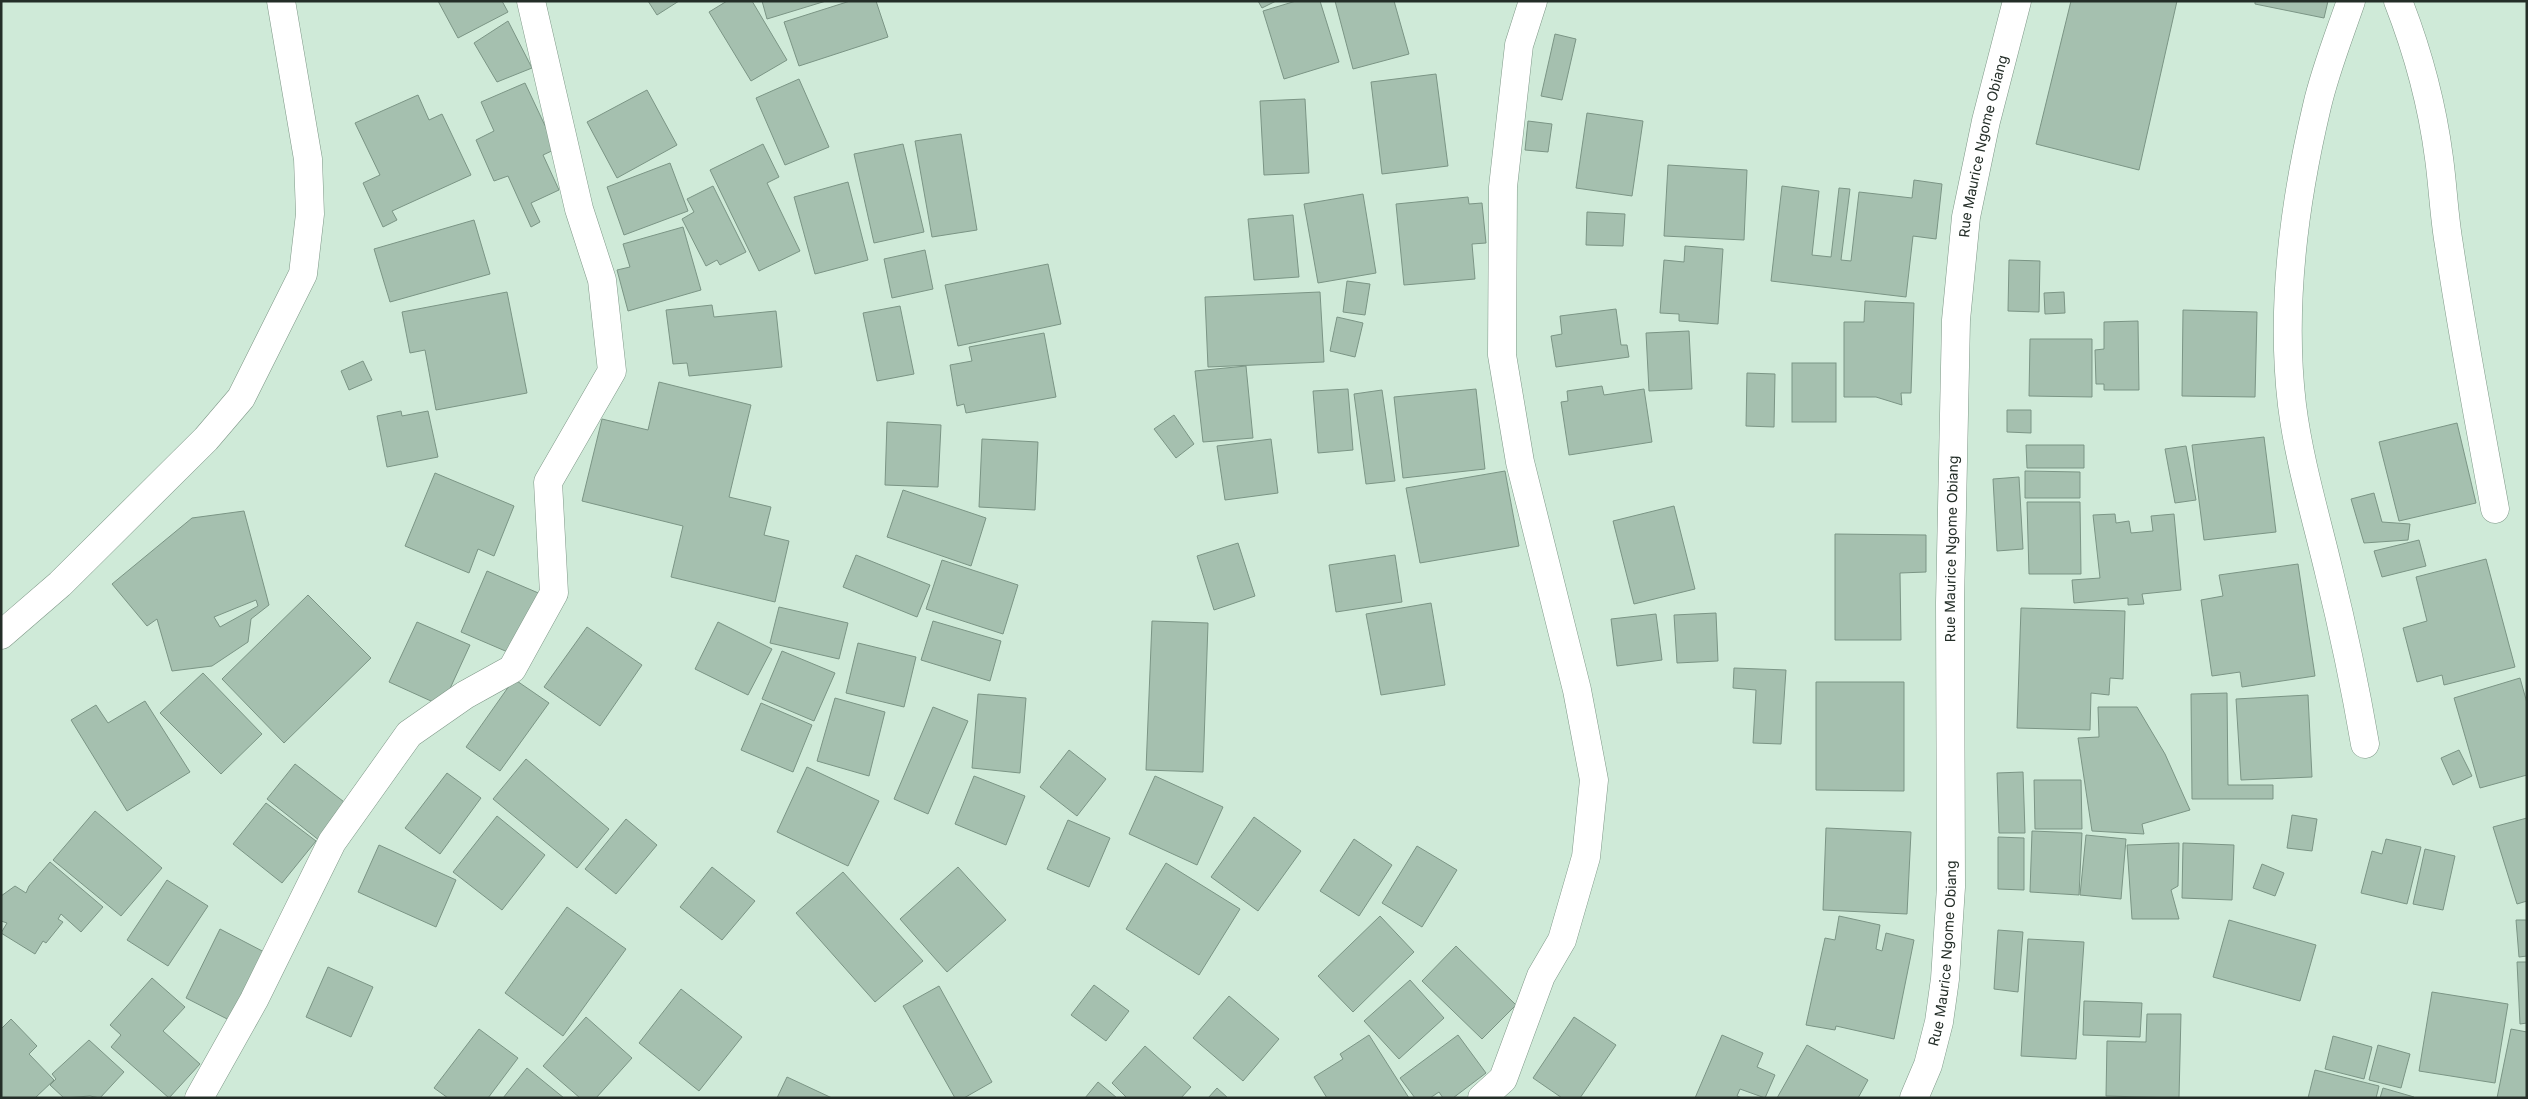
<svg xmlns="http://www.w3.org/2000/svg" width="2528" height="1099" font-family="Inter,sans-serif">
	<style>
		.building { fill: #a5c0af; stroke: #7b9585; fill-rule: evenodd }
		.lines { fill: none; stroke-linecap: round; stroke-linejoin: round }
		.minor-casing { stroke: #7f9888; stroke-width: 29 }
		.tertiary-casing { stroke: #7f9888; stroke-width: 29 }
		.minor { stroke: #fff; stroke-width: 28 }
		.tertiary { stroke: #fff; stroke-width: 28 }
		.labels { text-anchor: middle; stroke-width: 4; stroke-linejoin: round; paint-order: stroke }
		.street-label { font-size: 14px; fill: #242e28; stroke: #fff }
	</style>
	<rect width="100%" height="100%" fill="#cfead8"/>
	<!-- building -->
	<g class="building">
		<path d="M438 1H502L508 12 458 38Z"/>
		<path d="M648 1H679L657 15Z"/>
		<path d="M727 1H752L787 60 751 81 709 12Z"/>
		<path d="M762 1H826L767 19Z"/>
		<path d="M850 1H876L888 37 799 66 784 22Z"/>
		<path d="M1258 1H1276L1262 8Z"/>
		<path d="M1296 1H1320L1339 62 1284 79 1263 11Z"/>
		<path d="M1335 1H1394L1409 54 1353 69Z"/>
		<path d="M2071 1H2177L2139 170 2036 144Z"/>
		<path d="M2255 1H2328L2324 18 2255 4Z"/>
		<path d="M508 21 532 68 497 82 474 43Z"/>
		<path d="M1555 34 1576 39 1562 100 1541 96Z"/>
		<path d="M1436 74 1448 166 1382 174 1371 82Z"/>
		<path d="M799 79 829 147 785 165 756 98Z"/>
		<path d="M525 83 556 149 543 155 559 190 531 203 540 222 531 227 508 176 494 181 476 140 494 131 481 102Z"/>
		<path d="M647 90 677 145 617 178 587 122Z"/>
		<path d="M418 95 429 120 442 114 471 175 392 211 397 220 383 227 363 183 380 175 355 123Z"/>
		<path d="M1305 99 1309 173 1264 175 1260 101Z"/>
		<path d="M1587 113 1643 121 1632 196 1576 188Z"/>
		<path d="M1528 121 1552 124 1548 152 1525 150Z"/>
		<path d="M961 134 977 230 932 237 915 141Z"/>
		<path d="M763 144 779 177 767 183 800 251 759 271 710 170Z"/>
		<path d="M903 144 924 232 874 243 854 154Z"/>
		<path d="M670 163 688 211 624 235 607 187Z"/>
		<path d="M1668 165 1747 170 1744 240 1664 236Z"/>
		<path d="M1914 180 1942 184 1936 239 1913 236 1906 297 1771 281 1782 186 1819 191 1812 255 1831 257 1839 188 1850 189 1841 260 1851 261 1859 192 1912 198Z"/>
		<path d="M848 182 868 260 815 274 794 197Z"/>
		<path d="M713 186 746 252 720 265 717 260 706 266 682 219 694 212 687 199Z"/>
		<path d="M1363 194 1376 273 1318 283 1304 204Z"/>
		<path d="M1468 197 1469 204 1482 203 1486 243 1472 244 1475 279 1404 285 1396 204Z"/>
		<path d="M1587 212 1625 214 1623 246 1586 245Z"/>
		<path d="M1293 215 1299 277 1254 280 1248 219Z"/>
		<path d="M474 220 490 274 390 302 374 249Z"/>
		<path d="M683 227 701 290 628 311 617 270 630 267 623 244Z"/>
		<path d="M1685 246 1723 249 1718 324 1679 321V314L1660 313 1664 260 1684 262Z"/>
		<path d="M925 250 933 289 892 298 884 259Z"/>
		<path d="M2009 260 2040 261 2039 312 2008 311Z"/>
		<path d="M1048 264 1061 324 958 346 945 285Z"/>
		<path d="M1347 281 1370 284 1365 315 1343 312Z"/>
		<path d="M507 292 527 393 436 410 425 350 410 353 402 312Z"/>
		<path d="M1320 292 1324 362 1208 367 1205 297Z"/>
		<path d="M2064 292 2065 313 2045 314 2044 293Z"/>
		<path d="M1865 301 1914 303 1911 393H1901L1902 405 1876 397H1844V322H1864Z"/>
		<path d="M712 305 714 317 776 311 782 367 689 376 687 363 673 364 666 310Z"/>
		<path d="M900 306 914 374 877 381 863 313Z"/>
		<path d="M1616 309 1621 345H1627L1629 357 1556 367 1551 336 1562 334 1560 316Z"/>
		<path d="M2183 310 2257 312 2255 397 2182 396Z"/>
		<path d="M1337 317 1363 323 1355 357 1330 351Z"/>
		<path d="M2138 321 2139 390H2104V384H2096L2095 350 2104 349V322Z"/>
		<path d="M1689 331 1692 389 1649 391 1646 333Z"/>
		<path d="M1044 333 1056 397 966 413 964 404 957 406 950 365 972 361 969 347Z"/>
		<path d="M2030 339H2092V397L2029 396Z"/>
		<path d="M363 361 372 380 349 390 341 371Z"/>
		<rect x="1792" y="363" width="44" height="59"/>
		<path d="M1246 366 1253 438 1203 442 1195 371Z"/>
		<path d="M1747 373 1775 374 1774 427 1746 426Z"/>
		<path d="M659 382 751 405 729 497 771 507 764 535 789 541 775 602 671 577 683 526 582 501 602 419 648 430Z"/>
		<path d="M1602 386 1604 395 1644 389 1652 442 1569 455 1561 402 1568 401 1567 391Z"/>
		<path d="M1348 389 1353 450 1318 453 1313 391Z"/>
		<path d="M1476 389 1485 469 1403 478 1394 397Z"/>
		<path d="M1382 390 1395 481 1366 484 1354 394Z"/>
		<path d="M2007 410H2031V433L2007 432Z"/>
		<path d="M401 411 402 416 428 411 438 457 387 467 377 416Z"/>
		<path d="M1174 415 1194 444 1176 458 1154 429Z"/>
		<path d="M887 422 941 425 938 487 885 485Z"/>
		<path d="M2457 423 2476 503 2399 521 2379 442Z"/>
		<path d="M2264 437 2276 532 2204 540 2192 445Z"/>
		<path d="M982 439 1038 442 1035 510 979 507Z"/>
		<path d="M1271 439 1278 493 1225 500 1217 446Z"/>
		<path d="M2026 445H2084V468H2027Z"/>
		<path d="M2186 446 2196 500 2175 503 2165 449Z"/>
		<path d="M1505 471 1519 546 1420 563 1406 488Z"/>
		<path d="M2025 471 2080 472V498H2025Z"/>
		<path d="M435 473 514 506 494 556 478 549 469 573 405 546Z"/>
		<path d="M2019 477 2023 549 1997 551 1993 479Z"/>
		<path d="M903 490 986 518 971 566 887 537Z"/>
		<path d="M2374 493 2382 522 2410 524 2408 540 2364 543 2351 499Z"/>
		<path d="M2027 502H2080L2081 574H2029Z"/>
		<path d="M1674 506 1695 589 1634 604 1613 521Z"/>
		<path d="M244 511 269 605 251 619 248 642 212 666 172 671 157 619 147 626 112 584 192 518ZM256 600 258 606 220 627 214 617Z"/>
		<path d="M2115 514 2116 523 2129 521 2131 533 2153 531 2151 516 2174 514 2181 590 2142 594 2144 604 2128 605V598L2074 603 2072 580 2100 578 2093 515Z"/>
		<path d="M1835 534 1926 535V572L1900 573 1901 640H1835Z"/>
		<path d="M2419 540 2426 566 2382 577 2374 551Z"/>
		<path d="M1238 543 1255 596 1214 610 1197 556Z"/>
		<path d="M856 555 930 585 917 617 843 587Z"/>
		<path d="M1395 555 1402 602 1336 612 1329 565Z"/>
		<path d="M2486 559 2515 667 2444 685 2442 675 2417 682 2403 628 2427 621 2416 577Z"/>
		<path d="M942 560 1018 585 1003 634 926 609Z"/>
		<path d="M2298 564 2315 676 2242 687 2240 672 2212 676 2201 600 2223 596 2219 575Z"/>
		<path d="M487 571 543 595 517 656 461 632Z"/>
		<path d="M308 595 371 658 284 743 222 679Z"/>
		<path d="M1431 603 1445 685 1381 695 1366 614Z"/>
		<path d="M779 607 848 623 839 659 770 643Z"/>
		<path d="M2021 608 2125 611 2123 679 2110 678 2109 695 2091 693 2090 730 2017 728Z"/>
		<path d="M1716 613 1718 661 1677 663 1674 615Z"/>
		<path d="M1656 614 1662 660 1617 666 1611 619Z"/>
		<path d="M933 621 1001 641 990 681 921 660Z"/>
		<path d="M1152 621 1208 623 1203 772 1146 770Z"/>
		<path d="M417 622 470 645 442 706 389 682Z"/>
		<path d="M718 622 772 649 748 695 695 669Z"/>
		<path d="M587 627 642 665 600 726 544 687Z"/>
		<path d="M858 643 916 657 904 707 846 693Z"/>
		<path d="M782 651 835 673 814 721 762 699Z"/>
		<path d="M1734 668 1786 670 1781 744 1753 743 1756 690 1733 688Z"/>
		<path d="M203 673 262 734 221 774 160 713Z"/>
		<path d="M2520 678 2527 703V775L2480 788 2454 698Z"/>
		<path d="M514 679 549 703 500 771 466 747Z"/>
		<path d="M1816 682H1904V791L1816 790Z"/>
		<path d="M2227 693 2228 785H2273V799H2192L2191 694Z"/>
		<path d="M978 694 1026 698 1020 773 972 768Z"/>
		<path d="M2308 695 2312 777 2241 780 2236 699Z"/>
		<path d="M835 698 885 712 869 776 817 761Z"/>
		<path d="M145 701 190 772 127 811 71 720 96 705 108 723Z"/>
		<path d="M761 703 812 725 793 772 741 750Z"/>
		<path d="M933 707 968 721 928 814 894 799Z"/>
		<path d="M2098 707H2137L2165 754 2190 810 2142 824 2144 834 2092 831 2078 738 2099 737Z"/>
		<path d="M1069 750 1106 779 1077 816 1040 787Z"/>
		<path d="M2459 750 2472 776 2453 785 2441 758Z"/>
		<path d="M526 759 609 829 577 868 493 799Z"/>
		<path d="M295 764 348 805 320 841 267 799Z"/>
		<path d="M807 767 879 801 848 866 777 832Z"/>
		<path d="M2023 772 2025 833H1999L1997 773Z"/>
		<path d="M447 773 481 798 440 854 405 828Z"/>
		<path d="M974 776 1025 796 1006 845 955 824Z"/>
		<path d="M1155 776 1223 807 1197 865 1129 834Z"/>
		<path d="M2034 780H2081L2082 829H2035Z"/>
		<path d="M266 803 316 841 282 883 233 844Z"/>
		<path d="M95 811 162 868 121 916 53 860Z"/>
		<path d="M2292 815 2317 819 2312 851 2287 848Z"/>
		<path d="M497 816 545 855 502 910 453 872Z"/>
		<path d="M1254 817 1301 851 1258 911 1211 877Z"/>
		<path d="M2527 818V901L2517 904 2493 827Z"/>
		<path d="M626 819 657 845 616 894 585 869Z"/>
		<path d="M1068 820 1110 838 1089 887 1047 869Z"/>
		<path d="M1826 828 1911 832 1907 914 1823 910Z"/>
		<path d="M2032 831 2082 833 2079 895 2030 892Z"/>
		<path d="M2086 835 2126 839 2121 899 2080 895Z"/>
		<path d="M1998 837 2024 838V890L1998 889Z"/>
		<path d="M1354 839 1392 865 1359 916 1320 891Z"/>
		<path d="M2386 839 2421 847 2407 904 2361 893 2372 851 2382 854Z"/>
		<path d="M2179 843 2178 886 2171 890 2179 919H2132L2127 845Z"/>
		<path d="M2183 843 2234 845 2232 900 2182 898Z"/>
		<path d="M379 845 456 880 436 927 358 892Z"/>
		<path d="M1417 846 1457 870 1422 927 1382 903Z"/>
		<path d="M2425 849 2455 856 2443 910 2413 904Z"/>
		<path d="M50 862 103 907 81 932 61 914 58 919 63 922 46 943 43 941 35 954 1 933 7 923 1 921V896L15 886 26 893 29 886Z"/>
		<path d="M1166 863 1240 909 1199 975 1126 929Z"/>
		<path d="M2262 864 2284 873 2275 896 2253 888Z"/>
		<path d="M712 867 755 901 722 940 680 907Z"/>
		<path d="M958 867 1006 920 947 972 900 919Z"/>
		<path d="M843 872 923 961 875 1002 796 913Z"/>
		<path d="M167 880 208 906 168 966 127 940Z"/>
		<path d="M567 907 626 949 563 1036 505 993Z"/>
		<path d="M1380 916 1414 952 1353 1012 1318 976Z"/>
		<path d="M1839 916 1880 925 1876 949 1882 951 1886 933 1914 940 1894 1039 1836 1026 1835 1030 1806 1025 1825 938 1835 940Z"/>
		<path d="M2229 920 2316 945 2300 1001 2213 977Z"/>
		<path d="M2516 920H2527V956L2519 957Z"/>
		<path d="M220 929 268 954 235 1023 186 998Z"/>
		<path d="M1998 930 2023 932 2018 992 1994 989Z"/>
		<path d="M2028 939 2084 942 2076 1059 2021 1056Z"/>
		<path d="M1456 946 1516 1005 1482 1039 1422 981Z"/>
		<path d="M2517 962H2527V1023L2520 1024Z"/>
		<path d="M328 967 373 987 351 1037 306 1017Z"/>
		<path d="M152 978 185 1007 163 1031 200 1064 169 1098 111 1047 121 1035 110 1025Z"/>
		<path d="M1410 980 1444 1018 1399 1059 1364 1021Z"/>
		<path d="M1094 985 1129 1011 1106 1041 1071 1015Z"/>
		<path d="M939 986 992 1082 964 1098H955L903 1006Z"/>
		<path d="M681 989 742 1037 699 1091 639 1043Z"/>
		<path d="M2432 992 2508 1004 2495 1083 2419 1071Z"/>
		<path d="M1229 996 1279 1039 1243 1081 1193 1038Z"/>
		<path d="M2084 1001 2142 1003 2140 1037 2083 1035Z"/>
		<path d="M2147 1014H2181L2179 1098 2106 1096 2107 1041 2146 1042Z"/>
		<path d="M586 1017 632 1058 596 1098H580L543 1066Z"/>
		<path d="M1574 1017 1616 1045 1580 1098H1562L1533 1078Z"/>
		<path d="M11 1019 37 1046 29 1054 54 1080 35 1098H1V1029Z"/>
		<path d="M479 1029 518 1058 488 1098H448L434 1088Z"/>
		<path d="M2511 1029 2527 1032V1098H2497Z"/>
		<path d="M1369 1035 1409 1098H1327L1314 1077 1343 1059 1340 1054Z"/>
		<path d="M1458 1035 1486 1073 1453 1098H1443L1439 1092 1430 1098H1415L1400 1078Z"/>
		<path d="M1722 1035 1763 1053 1757 1067 1775 1075 1765 1098 1740 1089 1737 1096 1742 1098H1695Z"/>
		<path d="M2333 1036 2372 1047 2364 1079 2325 1069Z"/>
		<path d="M89 1040 124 1072 100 1098 90 1096 64 1098 50 1085 56 1079 52 1074Z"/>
		<path d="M1807 1045 1868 1080 1858 1098H1777Z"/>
		<path d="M2378 1045 2410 1054 2401 1088 2369 1080Z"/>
		<path d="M1145 1046 1191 1087 1181 1098H1127L1112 1083Z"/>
		<path d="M527 1068 564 1098H503Z"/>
		<path d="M2315 1070 2379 1086 2376 1098H2308Z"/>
		<path d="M787 1077 832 1098H777Z"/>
		<path d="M1098 1082 1117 1098H1085Z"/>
		<path d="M1217 1088 1228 1098H1208Z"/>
		<path d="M2383 1088 2414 1097 2413 1098H2380Z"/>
	</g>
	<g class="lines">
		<!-- minor casing -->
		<g class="minor-casing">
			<g id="minor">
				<path d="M2351 1C2339 36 2325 71 2317 106 2294 203 2280 305 2292 405 2299 461 2316 517 2329 572 2343 629 2355 686 2365 744"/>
				<path d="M2398 1C2418 52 2432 104 2439 158 2443 187 2444 216 2449 245 2462 333 2479 421 2495 509"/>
				<path d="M1 635 60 584 206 439 241 398 303 274 310 214 308 159 281 1"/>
				<path d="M199 1098 254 1000 332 842 409 734 465 695 512 669 554 593 548 482 612 371 602 280 579 209 531 1"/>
				<path d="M1482 1098 1503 1079 1541 976 1562 940 1586 857 1594 780 1577 690 1520 462 1502 355 1503 187 1519 45 1533 1"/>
			</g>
		</g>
		<!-- tertiary casing -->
		<g class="tertiary-casing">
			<g id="tertiary">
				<path id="s1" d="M1914 1098 1928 1065 1939 1022 1945 979 1951 887 1950 603 1956 320 1966 217 1986 121 2017 1"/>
			</g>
		</g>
		<!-- minor -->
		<use href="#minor" class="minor"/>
		<!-- tertiary -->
		<use href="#tertiary" class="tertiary"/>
	</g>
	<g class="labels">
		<!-- street labels -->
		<g class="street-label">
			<text dy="5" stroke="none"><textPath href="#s1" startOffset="959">Rue Maurice Ngome Obiang</textPath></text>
			<text dy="5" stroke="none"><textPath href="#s1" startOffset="554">Rue Maurice Ngome Obiang</textPath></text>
			<text dy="5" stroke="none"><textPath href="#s1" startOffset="149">Rue Maurice Ngome Obiang</textPath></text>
		</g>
	</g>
	<!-- border -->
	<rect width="2528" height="1099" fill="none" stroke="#242e28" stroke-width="5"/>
</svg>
